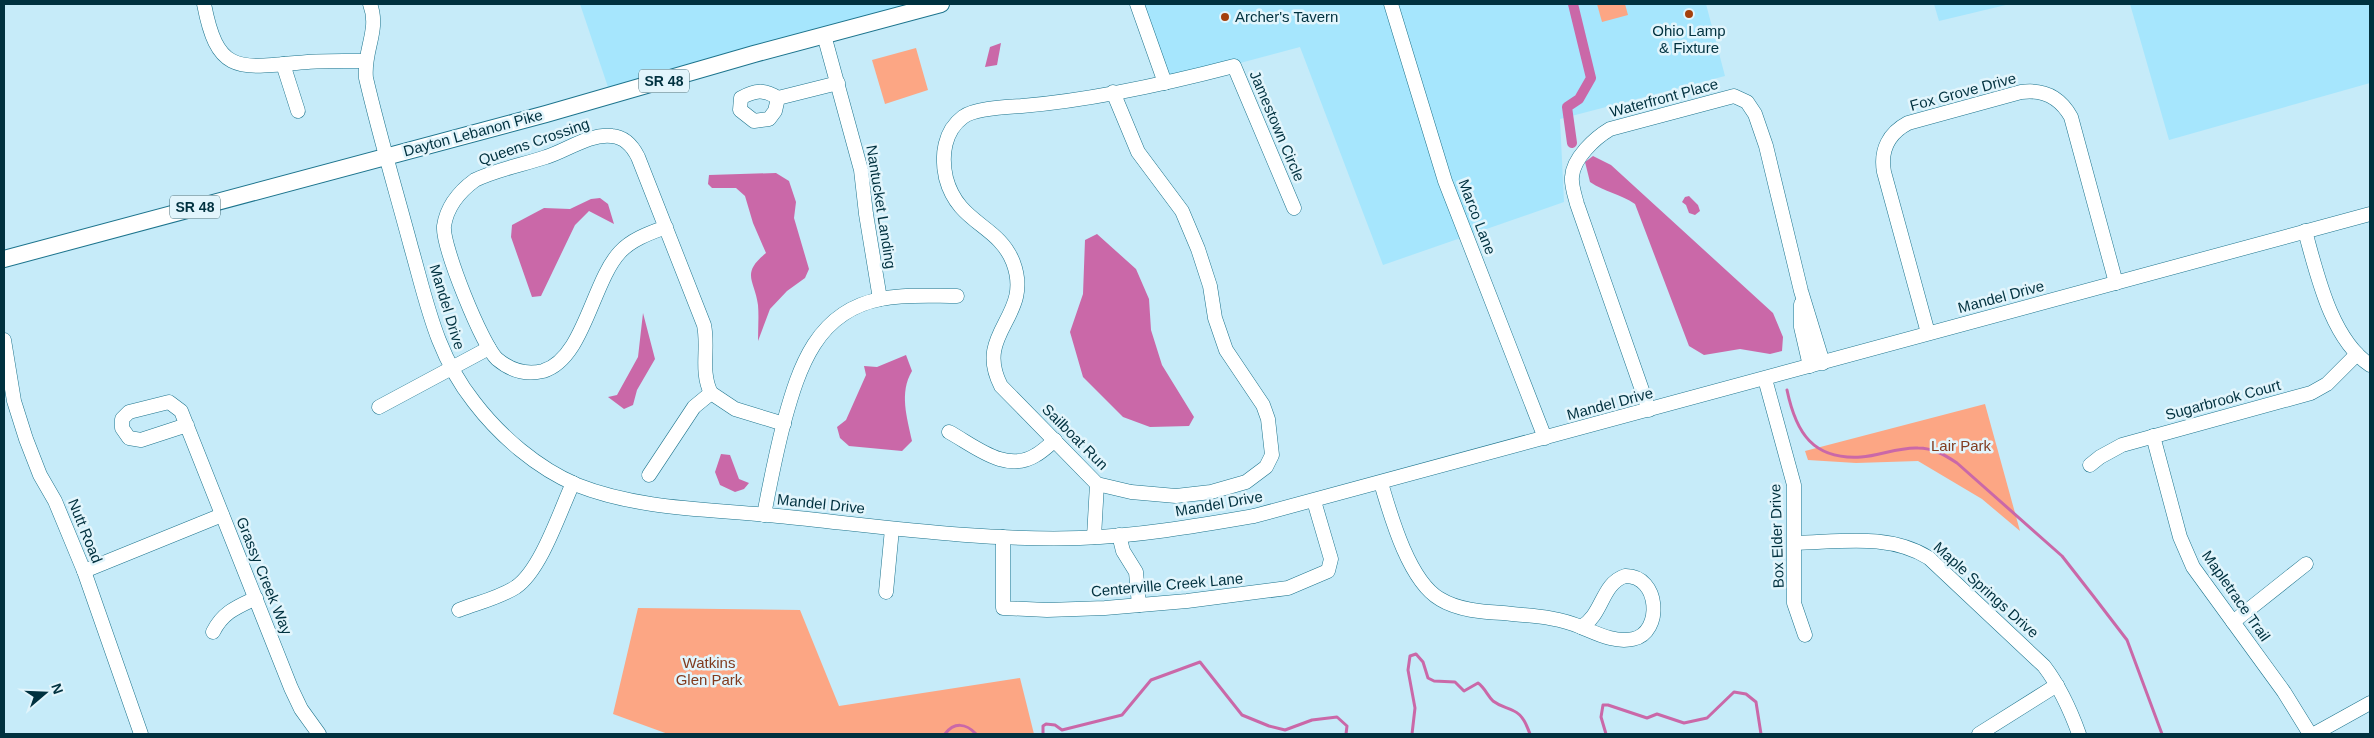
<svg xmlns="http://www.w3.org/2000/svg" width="2374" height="738" font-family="Helvetica,sans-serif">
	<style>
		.built { fill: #a6e6fd }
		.green { fill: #fca684 }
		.water { fill: #ca68a8 }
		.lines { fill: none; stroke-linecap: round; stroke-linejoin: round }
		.stream { stroke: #ca68a8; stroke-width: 3 }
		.canal { stroke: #ca68a8; stroke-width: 10 }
		.minor-casing { stroke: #1d748d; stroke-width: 15 }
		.major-casing { stroke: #1d748d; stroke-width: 18 }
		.minor { stroke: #fff; stroke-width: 14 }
		.major { stroke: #fff; stroke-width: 16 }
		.poi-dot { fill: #a4400c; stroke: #e2f5fc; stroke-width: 2 }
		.labels { text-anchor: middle; stroke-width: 5; stroke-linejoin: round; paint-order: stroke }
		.shield { fill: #e2f5fc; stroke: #446c78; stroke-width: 1 }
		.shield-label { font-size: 14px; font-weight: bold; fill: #00313f }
		.poi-label { font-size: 15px; fill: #00313f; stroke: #e2f5fc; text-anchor: start }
		.street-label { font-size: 15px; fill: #00313f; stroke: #e2f5fc }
		.park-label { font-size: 15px; fill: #813b1e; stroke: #e2f5fc }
	</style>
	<rect width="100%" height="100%" fill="#c6ebf9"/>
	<!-- built -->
	<g class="built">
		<path d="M580 4H942L611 96Z"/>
		<path d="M1137 4H1706L1725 76 1560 119 1564 202 1383 265 1300 47 1165 83Z"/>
		<path d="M1934 4H2010L1939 21Z"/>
		<path d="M2130 4H2370V83L2169 140Z"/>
	</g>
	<!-- green -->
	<g class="green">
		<path d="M1597 4H1625L1628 15 1602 22Z"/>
		<path d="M916 48 928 90 885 104 872 60Z"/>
		<path d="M1985 404 2020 531 1982 499 1918 461 1856 463 1808 460 1805 451Z"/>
		<path d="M638 608 800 610 839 706 1020 678 1034 734H668L613 714Z"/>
	</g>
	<!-- water -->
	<g class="water">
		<path d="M1001 43 997 65 985 67 990 47Z"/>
		<path d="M1593 156 1611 165 1773 313 1783 337 1782 351 1770 354 1740 349 1704 355 1689 346 1635 204C1620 194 1605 192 1590 182L1585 162Z"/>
		<path d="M776 173 789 181 796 202 794 218 809 269 805 278 787 291 770 309 758 341C758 329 759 317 758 305 755 280 740 274 766 253L753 223 745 196 736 188H712L708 184 709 175Z"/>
		<path d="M1689 196 1698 205 1700 211 1695 215 1689 213 1686 205 1682 202 1685 197Z"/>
		<path d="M600 198 608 204 614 224 589 211 575 225 541 296 532 297 511 237 512 225 544 208 570 209 591 199Z"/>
		<path d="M1097 234 1136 269 1149 299 1151 330 1162 365 1194 417 1189 426 1150 427 1123 417 1083 377 1070 332 1083 294 1085 240Z"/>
		<path d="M643 313 655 359 637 390 633 405 624 409 608 397 617 395 638 357Z"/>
		<path d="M906 355 912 371C899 393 907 417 912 441L902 451 849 446 840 438 837 427 846 420 866 375 864 366 877 367Z"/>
		<path d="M721 454 730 455 739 479 749 483 744 489 735 492 720 485 715 472Z"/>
	</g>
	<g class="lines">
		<!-- stream -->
		<g class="stream">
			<path d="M1787 390C1796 433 1813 460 1861 457 1880 456 1898 447 1918 448 1933 448 1945 455 1957 463L2062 556 2094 597 2127 640 2162 734"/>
			<path d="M945 734C954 722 966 723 976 734"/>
			<path d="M1043 734V726L1046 724 1055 725 1062 730 1122 715 1151 680 1200 662 1242 715 1269 726 1285 730 1312 720 1337 717 1347 726 1346 734"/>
			<path d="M1412 734 1415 708 1408 670 1410 656 1416 654 1423 662 1428 678 1434 681 1455 682 1464 691 1478 683C1485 688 1487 695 1493 701 1501 707 1506 707 1514 711 1523 715 1527 726 1530 734"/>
			<path d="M1606 734 1601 717 1603 705H1608L1647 718 1657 714 1684 723 1707 718 1734 692 1746 694 1756 702 1761 734"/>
		</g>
		<!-- canal -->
		<path class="canal" d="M1572 143 1567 107 1579 99 1591 78 1573 4"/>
		<!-- minor casing -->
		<g class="minor-casing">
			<g id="minor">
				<path d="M204 4C217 71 235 69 296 63 319 60 343 61 366 61"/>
				<path d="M370 4C380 30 363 51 366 78 379 134 396 191 411 247 427 303 436 354 474 402 500 436 537 468 577 485 640 510 712 509 778 516 879 526 979 541 1080 538 1139 536 1196 526 1254 516L2370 214"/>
				<path d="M1137 4 1165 83"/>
				<path d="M1391 4 1445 181 1545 438"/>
				<path d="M824 35 861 170 866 214 880 299"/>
				<path d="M283 64 298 111"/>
				<path d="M1113 92 1138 152 1182 211 1198 249 1210 286 1215 318 1226 350 1263 405 1268 419 1272 455 1266 467 1246 482 1211 492 1176 496 1131 492 1097 484 1001 386C973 332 1034 317 1013 262 998 224 958 224 946 178 941 156 944 131 963 117 975 108 1007 107 1022 106 1094 100 1165 84 1234 66L1294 208"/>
				<path d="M778 98 775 111 769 119 754 121 740 110 741 98C755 90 764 89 778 98L838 83"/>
				<path d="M666 227C650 233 632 239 620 252 592 282 584 359 543 371 526 375 510 370 497 359 482 345 442 246 444 226 447 206 460 191 475 180 498 169 522 165 546 157 566 151 590 133 612 136 625 137 633 147 638 157L704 325C709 348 700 371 711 393L735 409 784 424"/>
				<path d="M2305 231C2317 274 2331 339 2370 365"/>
				<path d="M1801 304V327L1810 366"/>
				<path d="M1928 333 1884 172C1880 150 1889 133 1908 123L2021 92C2043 89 2060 97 2071 117L2116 283"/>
				<path d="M4 340 14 401 26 439 40 475 55 501 84 571 141 734"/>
				<path d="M1765 379 1794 485V603L1805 635"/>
				<path d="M379 407 489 348"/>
				<path d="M1649 410 1577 204C1575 196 1571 185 1572 177 1573 158 1595 138 1610 129L1734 96 1747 102 1755 114 1766 146 1801 291 1823 363"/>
				<path d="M187 425 141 440 129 438 122 428V419L129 412 169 402 181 411 291 688 301 709 319 734"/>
				<path d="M949 432C975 446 1006 474 1036 455 1043 451 1049 445 1055 440"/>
				<path d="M2153 436 2180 537 2193 567 2284 692 2310 734"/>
				<path d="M2090 465 2100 457 2122 445 2311 393 2327 384 2357 354"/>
				<path d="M649 475 694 407 711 393"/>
				<path d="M1381 483C1391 517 1409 581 1440 599 1458 610 1482 612 1503 613 1529 616 1556 616 1581 627"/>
				<path d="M764 515C770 483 776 453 784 422 799 367 817 311 881 299 905 294 932 296 957 296"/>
				<path d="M1119 535 1123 551 1136 572 1139 605"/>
				<path d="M1003 537V608L1047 610 1105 608 1187 601 1288 588 1328 571 1331 559 1314 501"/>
				<path d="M1094 537 1097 484"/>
				<path d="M1795 543C1841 542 1889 533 1929 558L2044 666C2060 687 2070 709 2079 734"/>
				<path d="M84 571 222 515"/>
				<path d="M1625 576C1660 575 1663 633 1633 639 1615 643 1598 634 1581 627 1603 615 1601 584 1625 576Z"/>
				<path d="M886 592 892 529"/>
				<path d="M459 610C477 603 499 598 516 587 541 570 560 511 573 483"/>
				<path d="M2233 622 2306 564"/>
				<path d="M213 632C223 612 237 607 256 598"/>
				<path d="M1979 734 2057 685"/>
				<path d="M2314 734 2370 703"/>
			</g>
		</g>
		<!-- major casing -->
		<g class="major-casing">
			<path id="major" d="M4 259 546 114 754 54 941 4"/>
		</g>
		<!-- minor -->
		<use href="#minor" class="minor"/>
		<!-- major -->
		<use href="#major" class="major"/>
	</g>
	<!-- markers -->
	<g class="poi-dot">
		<circle cx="1689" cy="14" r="5"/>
		<circle cx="1225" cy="17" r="5"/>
	</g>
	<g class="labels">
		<!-- shield labels -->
		<g class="shield">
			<rect x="639" y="69.5" width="50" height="23" rx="4"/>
			<rect x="170" y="195.5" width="50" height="23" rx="4"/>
		</g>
		<g class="shield-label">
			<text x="664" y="86">SR 48</text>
			<text x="195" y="212">SR 48</text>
		</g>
		<!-- poi labels -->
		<g class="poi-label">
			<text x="1235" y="22">Archer's Tavern</text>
			<text x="1689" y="36" text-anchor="middle">Ohio Lamp<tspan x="1689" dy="17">&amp; Fixture</tspan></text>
		</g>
		<!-- street labels -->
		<g class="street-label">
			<text transform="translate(1963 92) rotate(-15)" y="5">Fox Grove Drive</text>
			<text transform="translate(1664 98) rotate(-15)" y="5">Waterfront Place</text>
			<text transform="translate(1277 126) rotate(67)" y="5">Jamestown Circle</text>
			<text transform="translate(473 133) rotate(-15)" y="5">Dayton Lebanon Pike</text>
			<text transform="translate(534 142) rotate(-19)" y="5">Queens Crossing</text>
			<text transform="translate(881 207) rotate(81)" y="5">Nantucket Landing</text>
			<text transform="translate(1477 217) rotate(69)" y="5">Marco Lane</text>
			<text transform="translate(2001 297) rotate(-15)" y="5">Mandel Drive</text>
			<text transform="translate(447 307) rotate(73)" y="5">Mandel Drive</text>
			<text transform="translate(2223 400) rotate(-15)" y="5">Sugarbrook Court</text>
			<text transform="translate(1610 404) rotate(-15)" y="5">Mandel Drive</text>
			<text transform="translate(1075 437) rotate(45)" y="5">Sailboat Run</text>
			<text transform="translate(821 504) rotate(6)" y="5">Mandel Drive</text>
			<text transform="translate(1219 504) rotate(-10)" y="5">Mandel Drive</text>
			<text transform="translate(85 531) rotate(68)" y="5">Nutt Road</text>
			<text transform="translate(1777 536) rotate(-92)" y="5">Box Elder Drive</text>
			<text transform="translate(264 576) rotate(68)" y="5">Grassy Creek Way</text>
			<text transform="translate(1167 585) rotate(-5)" y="5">Centerville Creek Lane</text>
			<text transform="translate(1986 590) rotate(42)" y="5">Maple Springs Drive</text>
			<text transform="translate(2236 596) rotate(55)" y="5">Mapletrace Trail</text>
		</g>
		<!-- park labels -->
		<g class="park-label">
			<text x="1961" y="451">Lair Park</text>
			<text x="709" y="668">Watkins<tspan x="709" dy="17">Glen Park</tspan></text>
		</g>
	</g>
	<!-- border -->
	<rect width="2374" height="738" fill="none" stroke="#00313f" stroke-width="10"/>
	<!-- north arrow -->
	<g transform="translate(45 693) rotate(71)" stroke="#e2f5fc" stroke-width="4" paint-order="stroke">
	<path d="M0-4L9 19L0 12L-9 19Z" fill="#00313f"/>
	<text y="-8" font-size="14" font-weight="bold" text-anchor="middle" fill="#00313f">N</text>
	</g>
</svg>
